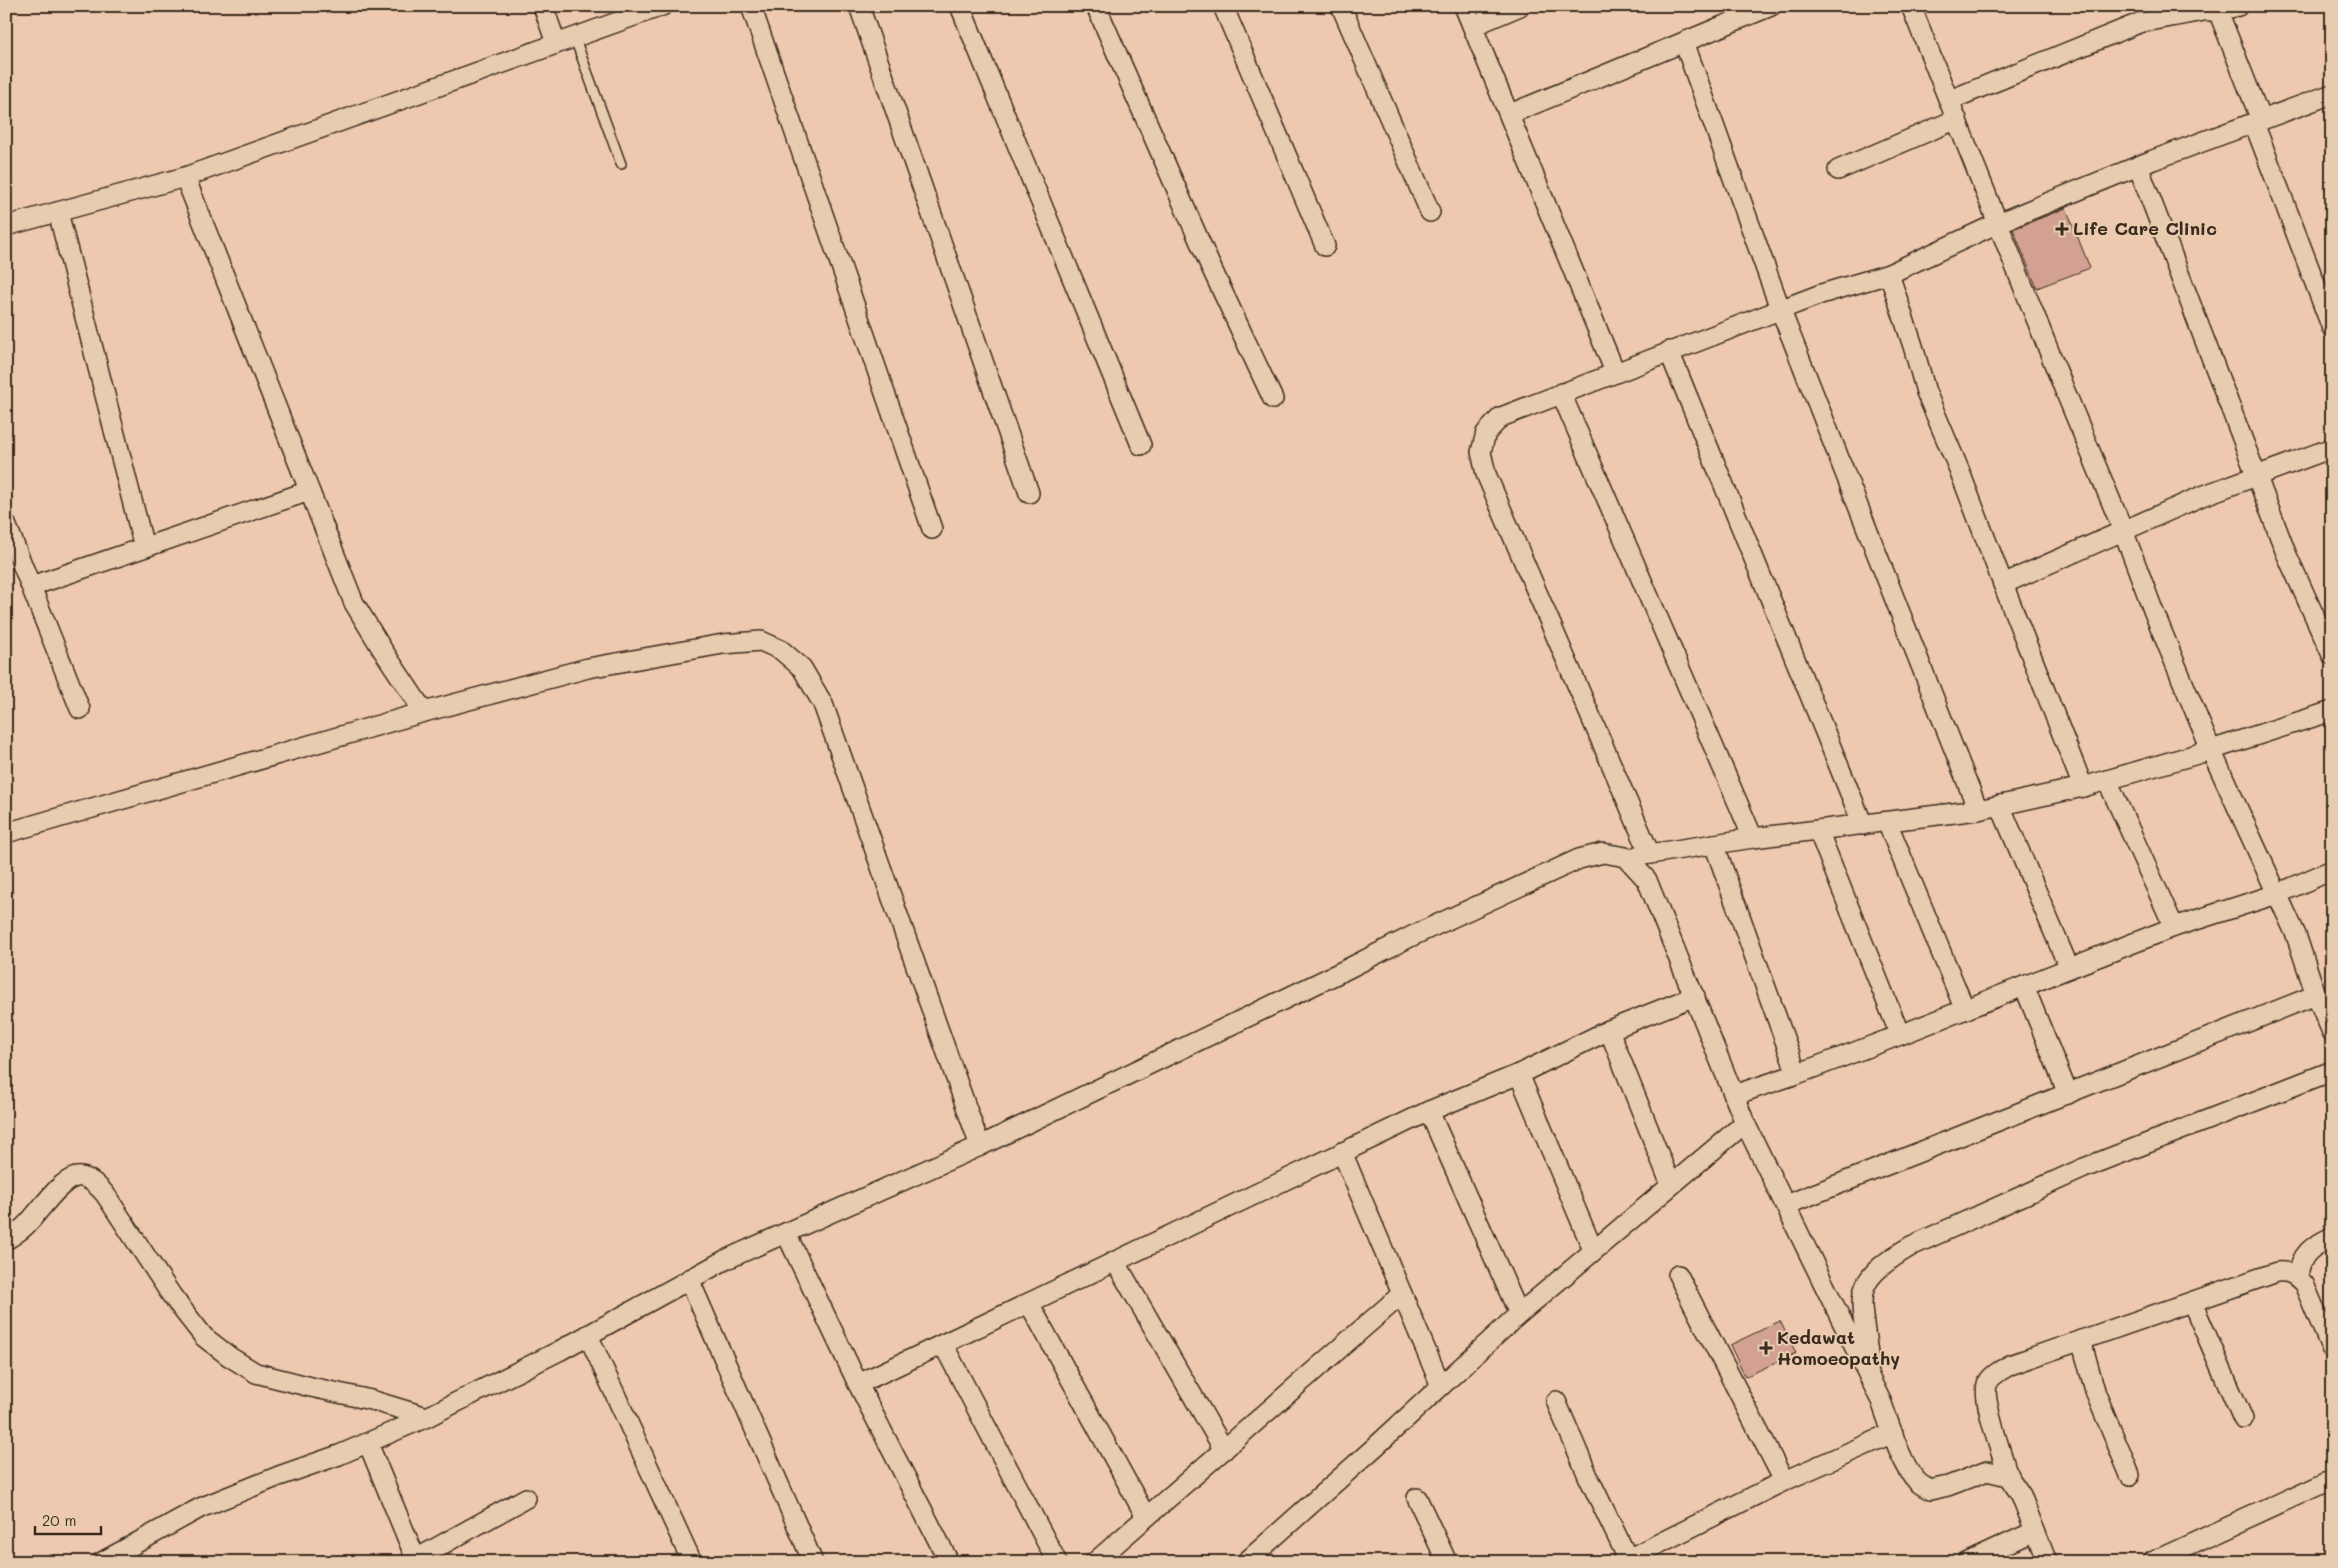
<svg xmlns="http://www.w3.org/2000/svg" width="2338" height="1568" font-family="Mali,sans-serif">
	<style>
		.building { fill: #d2a191; stroke: #3b2a1e }
		.lines { fill: none; stroke-linecap: round; stroke-linejoin: round }
		.service-casing { stroke: #3b2a1e; stroke-width: 12 }
		.minor-casing { stroke: #3b2a1e; stroke-width: 22 }
		.service { stroke: #e8ccaf; stroke-width: 9 }
		.minor { stroke: #e8ccaf; stroke-width: 19 }
		.poi-dot { fill: #3b2a1e; stroke: #e8ccaf; stroke-width: 2 }
		.labels { text-anchor: middle; stroke-width: 4; stroke-linejoin: round; paint-order: stroke }
		.poi-label { font-size: 18px; font-weight: bold; fill: #3b2a1e; stroke: #e8ccaf; text-anchor: start }
	</style>
	<rect width="100%" height="100%" fill="#eec9b0"/>
	<filter id="ink" filterUnits="userSpaceOnUse"><feTurbulence type="fractalNoise" baseFrequency=".02" numOctaves="2"/><feDisplacementMap in="SourceGraphic" scale="10" xChannelSelector="R" yChannelSelector="G"/><feConvolveMatrix kernelMatrix="1 2 1 2 8 2 1 2 1" color-interpolation-filters="sRGB"/></filter>
	<g filter="url(#ink)">
		<!-- building -->
		<g class="building">
			<path d="M2066 208 2090 268 2037 288 2013 229Z"/>
			<path d="M1780 1321 1796 1353 1745 1377 1730 1345Z"/>
		</g>
		<g class="lines">
			<!-- service casing -->
			<g class="service-casing">
				<path id="service" d="M574 36 621 164"/>
			</g>
			<!-- minor casing -->
			<g class="minor-casing">
				<g id="minor">
					<path d="M543 6 556 43"/>
					<path d="M751 6 932 529"/>
					<path d="M859 6 1029 493"/>
					<path d="M960 6 1141 445"/>
					<path d="M1096 6 1210 265 1273 399"/>
					<path d="M1223 6 1325 246"/>
					<path d="M1341 6 1430 212"/>
					<path d="M1464 6 1615 372"/>
					<path d="M1911 6 2065 391 2123 530 2153 610 2211 750 2296 935 2316 995 2332 1032"/>
					<path d="M2218 11 2238 6"/>
					<path d="M1473 26 1520 6"/>
					<path d="M1684 42 1781 311 1978 810"/>
					<path d="M1950 100 2139 23 2204 11H2218L2261 120"/>
					<path d="M1510 114 1771 6"/>
					<path d="M2254 123 2332 328"/>
					<path d="M2138 166 2286 553 2332 655"/>
					<path d="M1838 170 1957 119"/>
					<path d="M185 177 354 603 382 649 424 712"/>
					<path d="M58 212 144 547"/>
					<path d="M6 226 185 177 662 6"/>
					<path d="M1889 274 1913 346 1926 392 1958 467 2003 584 2202 496 2332 448"/>
					<path d="M1669 351 1863 825"/>
					<path d="M1561 393 1753 838"/>
					<path d="M6 524 80 709"/>
					<path d="M2003 584 2083 787"/>
					<path d="M32 586 309 491"/>
					<path d="M2107 780 2174 927"/>
					<path d="M2000 805 2069 968"/>
					<path d="M1887 822 1965 1010"/>
					<path d="M1818 830 1900 1035"/>
					<path d="M6 833 424 712 588 668 723 644 761 641 781 650 802 668 823 704 980 1146"/>
					<path d="M1714 844 1797 1074"/>
					<path d="M1650 854 1486 474 1481 452 1486 433 1501 417 1821 294 1889 274 1998 223 2153 160 2332 94"/>
					<path d="M1637 856 1753 838 1978 810 2083 787 2211 750 2332 711"/>
					<path d="M2024 986 2068 1094"/>
					<path d="M1609 1030 1671 1185"/>
					<path d="M1519 1074 1593 1250"/>
					<path d="M1734 1095 1797 1074 1900 1035 2174 927 2277 894 2332 870"/>
					<path d="M1429 1111 1519 1314"/>
					<path d="M1342 1152 1441 1386"/>
					<path d="M1786 1205 2316 995"/>
					<path d="M786 1233 858 1384 943 1344 1057 1562"/>
					<path d="M6 1240C14 1235 22 1230 28 1223 40 1211 59 1181 76 1177 88 1175 98 1186 105 1194L172 1296 204 1337 230 1357 256 1373 311 1387 371 1400 427 1417"/>
					<path d="M1115 1261 1224 1450"/>
					<path d="M1678 1275 1784 1481"/>
					<path d="M2298 1277C2300 1254 2312 1246 2332 1237"/>
					<path d="M689 1279 813 1562"/>
					<path d="M2192 1302 2243 1419"/>
					<path d="M1029 1303 1146 1517"/>
					<path d="M588 1335 692 1562"/>
					<path d="M2081 1340 2096 1394 2130 1475"/>
					<path d="M943 1344 1429 1111 1519 1074 1609 1030 1695 996"/>
					<path d="M1869 1365C1864 1298 1843 1286 1911 1246L2084 1168 2332 1071"/>
					<path d="M858 1384 949 1562"/>
					<path d="M1556 1401 1588 1476 1628 1559"/>
					<path d="M368 1443 417 1562"/>
					<path d="M2008 1476C2003 1456 1982 1402 1987 1385 1990 1375 2002 1370 2010 1365L2277 1272C2289 1271 2295 1274 2304 1284L2332 1350"/>
					<path d="M1417 1498 1447 1562"/>
					<path d="M416 1559 526 1498"/>
					<path d="M102 1562 200 1508 279 1476 339 1455 427 1417 559 1351 725 1260 980 1146 1345 970 1410 937 1579 859 1603 853 1626 857 1647 880 1745 1123 1881 1401C1889 1422 1901 1465 1917 1481 1920 1485 1926 1487 1930 1490L1948 1486 1987 1471 2008 1476 2021 1495 2047 1562"/>
					<path d="M1095 1562 1402 1294"/>
					<path d="M1246 1562 1375 1447 1519 1314 1745 1123"/>
					<path d="M1622 1562 1784 1481 1893 1433"/>
					<path d="M1968 1562 2035 1531"/>
					<path d="M2152 1562 2332 1479"/>
				</g>
			</g>
			<!-- service -->
			<use href="#service" class="service"/>
			<!-- minor -->
			<use href="#minor" class="minor"/>
		</g>
	</g>
	<!-- markers -->
	<g class="poi-dot">
		<path d="M2059.5 221.5h5v5h5v5h-5v5h-5v-5h-5v-5h5z"/>
		<path d="M1763.5 1340.5h5v5h5v5h-5v5h-5v-5h-5v-5h5z"/>
	</g>
	<g class="labels">
		<!-- poi labels -->
		<g class="poi-label">
			<text x="2073" y="235">Life Care Clinic</text>
			<text x="1777" y="1344">Kedawat<tspan x="1777" dy="21">Homoeopathy</tspan></text>
		</g>
	</g>
	<!-- margin -->
	<rect width="2338" height="1568" fill="none" stroke="#e8ccaf" stroke-width="25"/>
	<rect x="12" y="12" width="2313" height="1543" fill="none" stroke="#3b2a1e" stroke-width="2" filter="url(#ink)"/>
	<!-- scale -->
	<path d="M35 1526v8h66v-8" fill="none" stroke="#3b2a1e" stroke-width="2.5"/>
	<text x="42" y="1526" font-size="15" fill="#3b2a1e" stroke="#e8ccaf" stroke-width="4" paint-order="stroke">20 m</text>
</svg>
